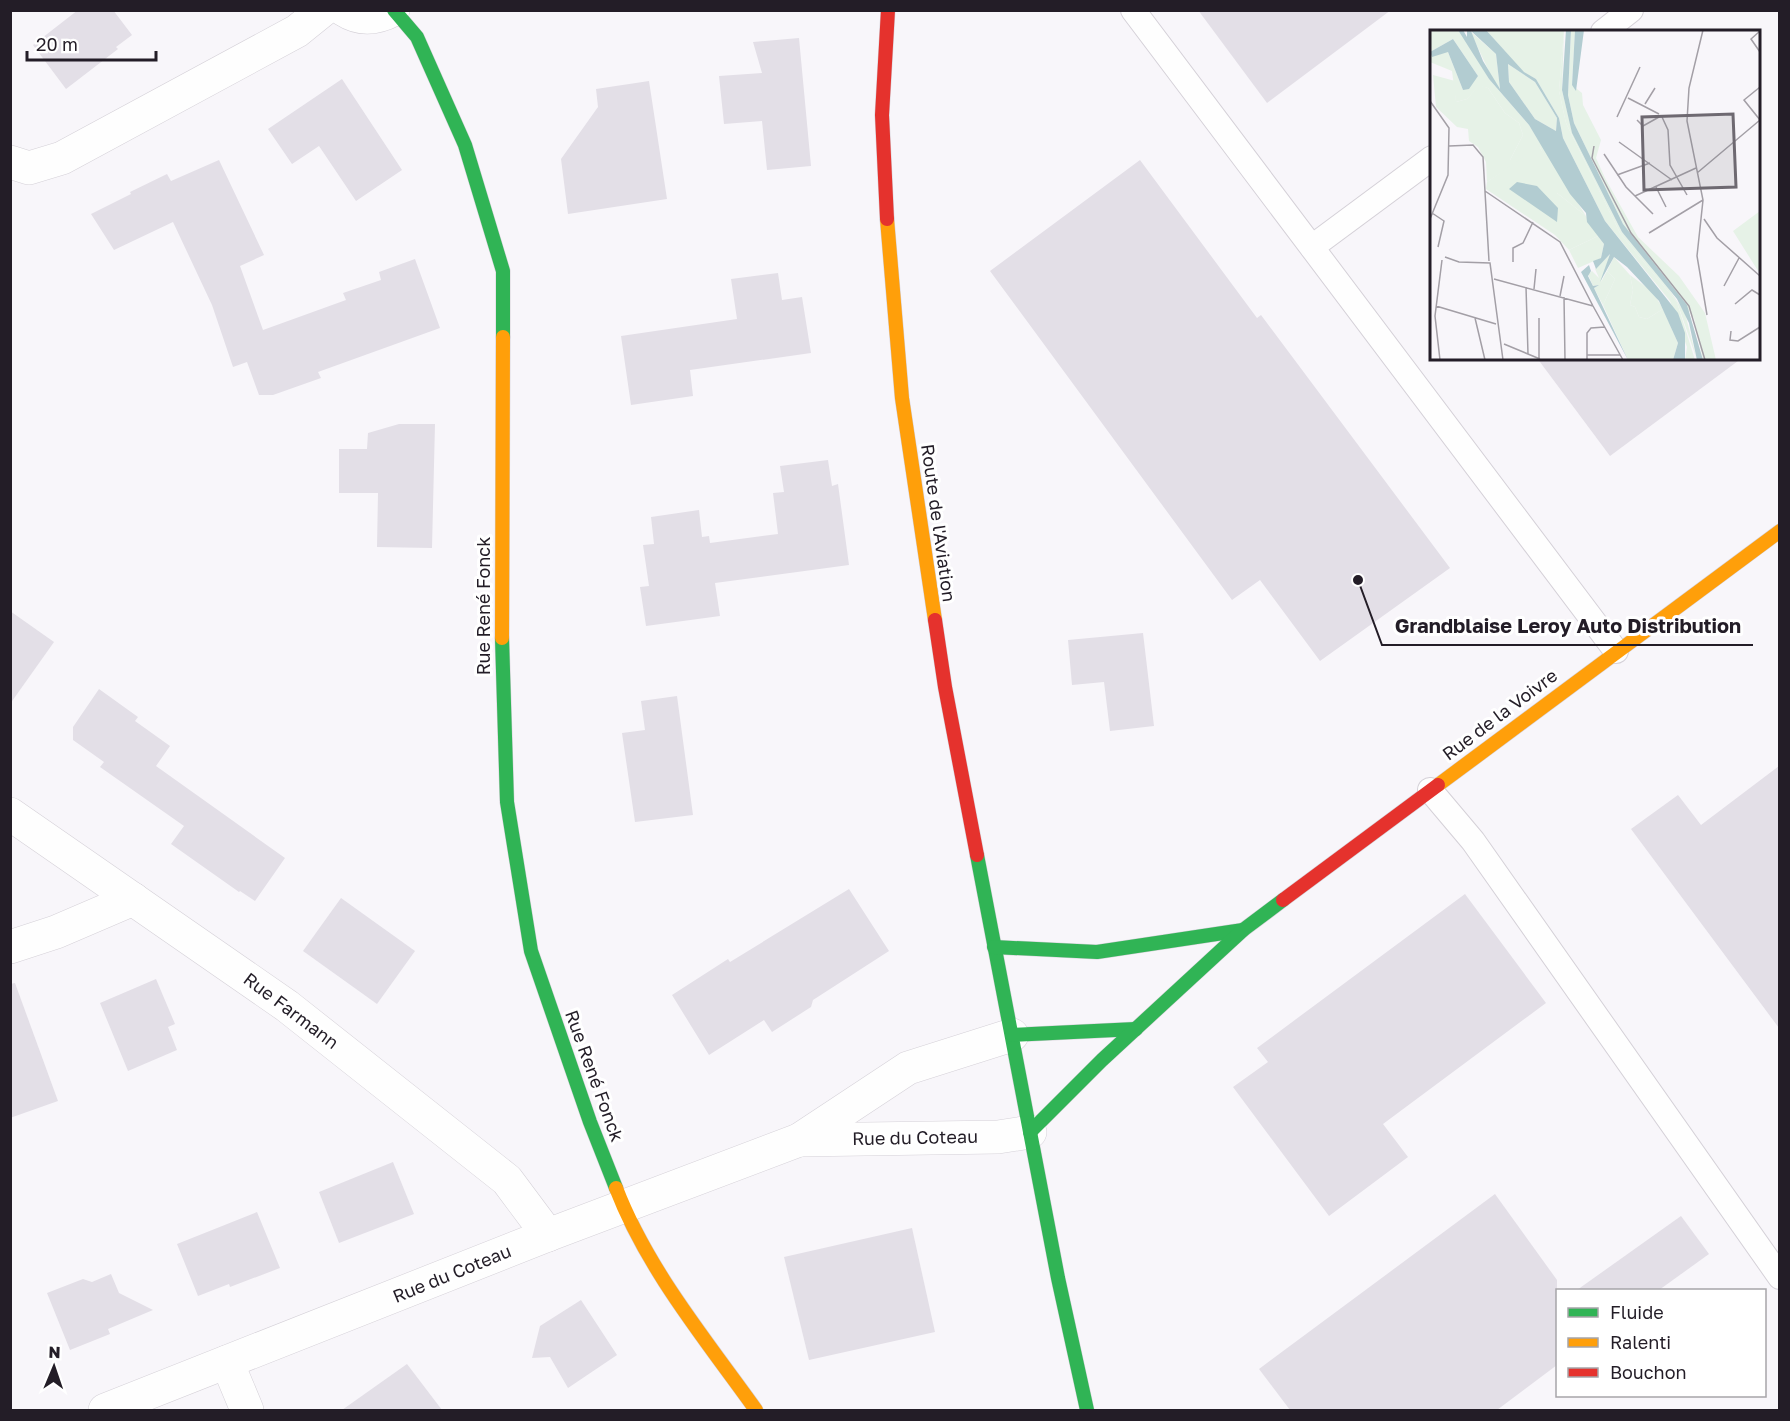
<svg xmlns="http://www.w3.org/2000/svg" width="1790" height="1421" font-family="'Golos Text',sans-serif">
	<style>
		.building { fill: #e3dfe7 }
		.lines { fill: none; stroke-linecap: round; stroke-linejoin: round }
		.lane-casing { stroke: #d5d1d8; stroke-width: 26 }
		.street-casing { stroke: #d5d1d8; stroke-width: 34 }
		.fast-casing { stroke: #d5d1d8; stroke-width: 15 }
		.slow-casing { stroke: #d5d1d8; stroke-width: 15 }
		.jam-casing { stroke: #d5d1d8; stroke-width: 15 }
		.lane { stroke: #fefefe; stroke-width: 24 }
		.street { stroke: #fefefe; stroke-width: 33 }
		.fast { stroke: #30b455; stroke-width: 14 }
		.slow { stroke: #ff9f0a; stroke-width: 14 }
		.jam { stroke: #e5322d; stroke-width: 14 }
		.labels { text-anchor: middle; stroke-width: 6; stroke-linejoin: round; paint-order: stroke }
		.street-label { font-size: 18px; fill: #231d27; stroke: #fff }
		.inset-road { fill: none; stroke: #a39fa6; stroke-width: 1.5 }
		.view { fill: #6e6971; fill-opacity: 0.15; stroke: #6e6971; stroke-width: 3 }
		.inset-edge { fill: none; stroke: #231d27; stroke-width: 3 }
		.leader { fill: none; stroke: #231d27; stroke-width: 2 }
		.callout-dot { fill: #231d27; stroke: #fff; stroke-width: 2 }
		.callout-label { font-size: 20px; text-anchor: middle; font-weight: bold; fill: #231d27; stroke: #fff; stroke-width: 6; stroke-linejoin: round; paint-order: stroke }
	</style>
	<rect width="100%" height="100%" fill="#f8f6fa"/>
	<!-- building -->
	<g class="building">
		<path d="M78 10H113L132 35 116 47 118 49 66 89 33 45Z"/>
		<path d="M1198 10H1391L1267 103Z"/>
		<path d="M799 38 811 166 767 170 762 121 724 124 719 76 762 73 753 42Z"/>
		<path d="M342 79 402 170 356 201 319 146 292 164 268 129Z"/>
		<path d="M649 81 667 199 568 214 561 159 598 107 596 89Z"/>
		<path d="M219 160 264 255 240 266 263 330 346 300 343 293 381 280 379 272 415 259 440 328 318 372 321 378 273 395H259L247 362 233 367 212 305 173 222 114 250 91 214 131 194 130 192 167 174 171 181Z"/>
		<path d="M1140 160 1257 318 1261 315 1450 568 1320 661 1260 580 1232 600 990 271Z"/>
		<path d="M778 273 782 300 802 297 811 353 690 370 693 396 631 405 621 336 737 319 731 279Z"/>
		<path d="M1537 358H1742L1610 456Z"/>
		<path d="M399 424H435L432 548 377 547 378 493H339V449H367L368 433Z"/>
		<path d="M828 460 832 486 838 484 849 565 715 583 720 616 646 626 640 587 649 586 643 545 654 544 651 517 699 510 702 537 709 536 710 543 778 534 773 493 784 492 780 466Z"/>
		<path d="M10 611 54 642 10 704Z"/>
		<path d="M1143 633 1154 726 1110 731 1104 682 1072 685 1068 640Z"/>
		<path d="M99 689 138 717 135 721 170 746 156 766 285 858 255 901 240 891 239 892 171 844 184 826 100 767 104 762 73 740V727Z"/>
		<path d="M677 696 693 815 635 822 622 733 645 730 641 701Z"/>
		<path d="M1779 766V1028L1631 829 1678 795 1701 825Z"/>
		<path d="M849 889 889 951 813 1000 811 1007 772 1032 764 1020 709 1055 672 995 728 959 730 962Z"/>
		<path d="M1465 894 1546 1003 1383 1124 1408 1157 1329 1216 1233 1087 1268 1062 1257 1048Z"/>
		<path d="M341 898 415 951 377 1004 303 951Z"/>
		<path d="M156 979 175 1024 168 1027 177 1050 128 1071 100 1003Z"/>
		<path d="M15 983 58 1101 10 1118V984Z"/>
		<path d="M393 1162 414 1214 339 1243 319 1192Z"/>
		<path d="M1495 1194 1557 1280V1365L1497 1410H1290L1259 1369Z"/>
		<path d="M257 1212 280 1268 230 1287 229 1284 198 1296 177 1244Z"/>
		<path d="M1681 1216 1709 1254 1659 1290H1577Z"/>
		<path d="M912 1228 935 1332 809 1360 784 1257Z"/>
		<path d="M111 1274 119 1293 153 1310 108 1329 110 1334 70 1350 47 1293 83 1279 92 1282Z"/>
		<path d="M581 1300 617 1355 568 1388 550 1357 532 1358 540 1326Z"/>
		<path d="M407 1364 442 1410H342Z"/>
	</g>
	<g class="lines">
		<!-- lane casing -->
		<g class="lane-casing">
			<g id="lane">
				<path d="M1133 10 1616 651"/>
				<path d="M1603 32 1631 10"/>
				<path d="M1312 247 1432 158"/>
				<path d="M1430 790 1473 841 1780 1277"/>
			</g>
		</g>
		<!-- street casing -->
		<g class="street-casing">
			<g id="street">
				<path d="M344 10C361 21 376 19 393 10"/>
				<path d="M10 162 29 168 62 158 297 31 323 10"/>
				<path d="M10 814 287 1006 507 1180 548 1235"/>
				<path d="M10 947 56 932 133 899"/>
				<path d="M799 1140 998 1137 1030 1132"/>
				<path d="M227 1362 247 1410"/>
				<path d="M105 1410 548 1235 799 1140 908 1068 1012 1035"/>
			</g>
		</g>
		<!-- fast casing -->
		<g class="fast-casing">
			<g id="fast">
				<path d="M394 10 417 37 465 145 503 271V337"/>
				<path d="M502 638 507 802 531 951 590 1122 616 1188"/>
				<path d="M977 855 1058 1278 1087 1410"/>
				<path d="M994 947 1097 952 1243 930"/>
				<path d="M1012 1035 1136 1029"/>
				<path d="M1030 1132 1102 1060 1243 930 1283 900"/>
			</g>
		</g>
		<!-- slow casing -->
		<g class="slow-casing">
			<g id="slow">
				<path d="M887 219 902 398 935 620"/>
				<path d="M502 638 503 337"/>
				<path d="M1438 785 1780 531"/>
				<path d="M616 1188C647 1269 706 1340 756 1410"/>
			</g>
		</g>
		<!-- jam casing -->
		<g class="jam-casing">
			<g id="jam">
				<path d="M887 219 882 115 888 10"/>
				<path d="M935 620 945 687 977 855"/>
				<path d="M1283 900 1438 785"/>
			</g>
		</g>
		<!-- lane -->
		<use href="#lane" class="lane"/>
		<!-- street -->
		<use href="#street" class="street"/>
		<!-- fast -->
		<use href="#fast" class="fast"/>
		<!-- slow -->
		<use href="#slow" class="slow"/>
		<!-- jam -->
		<use href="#jam" class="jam"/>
	</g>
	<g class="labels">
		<!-- street labels -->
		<g class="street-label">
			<text transform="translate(938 523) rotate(82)" y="6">Route de l'Aviation</text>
			<text transform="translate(484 606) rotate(-90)" y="6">Rue René Fonck</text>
			<text transform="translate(1500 715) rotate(-37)" y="6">Rue de la Voivre</text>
			<text transform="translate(291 1011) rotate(37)" y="6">Rue Farmann</text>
			<text transform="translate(594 1076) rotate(70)" y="6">Rue René Fonck</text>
			<text transform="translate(915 1138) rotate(-1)" y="6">Rue du Coteau</text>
			<text transform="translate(452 1274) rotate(-22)" y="6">Rue du Coteau</text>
		</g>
	</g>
	<!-- overview -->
	<g transform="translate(1430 30)">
		<rect width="330" height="330" fill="#f8f6fa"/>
		<path d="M134 0 132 60 142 102 192 202 237 256 255 283 267 330 247 272 190 203 136 93 129 61ZM40 1 66 24 70 59 64 52ZM78 34 105 52 127 88 126 101 105 89 79 52ZM3 45 25 51 26 72 37 69 49 55 58 58 75 83 89 93 93 105 80 130H91L57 152 56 132 48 117 39 111 38 99 27 97 6 77ZM168 206 174 214 171 228 148 238 139 220ZM180 224 171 252 177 241 185 249 173 275 164 258 168 255 163 256 158 244 162 241 169 248 165 239ZM200 245 223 262 233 279 217 289 209 287 205 277 200 275 203 260Z" fill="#e6f2e7"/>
		<path d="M0 0H28L37 9 59 49 99 95 156 186 127 163 125 149 110 117 91 130H80L93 105 89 93 75 83 58 58 49 56 37 69 26 72 22 41 0 32ZM23 9 48 46 33 60 18 22H0ZM56 0H134L129 61 136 93 190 203 247 272 265 330H255L257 317 240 271 175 191 133 108 129 88 106 49 94 43ZM141 0H145L142 55 152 63 153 75 171 110 166 128 175 148 208 207 249 246 275 283 286 330H273L264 288 193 194 144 93 138 65ZM330 181V244L303 201ZM184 227 200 245 203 260 200 275 205 277 209 287 217 289 233 279 248 313 243 330H198L173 275 185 249 177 241Z" fill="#e6f2e7" fill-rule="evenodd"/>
		<path d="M109 116 127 146V163L156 186 168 206 139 220 125 205 56 159 57 152Z" fill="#e6f2e7"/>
		<path d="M28 0H33L37 7V0H56L94 42 106 49 129 88 133 108 175 191 248 283 255 303V330H243L248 313 229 271 197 237 184 227 170 252 180 224 166 239 163 231 171 228 174 214 157 192 156 183 140 164 99 95 59 49ZM41 1 66 24 70 59 53 31ZM78 34 105 52 127 88 126 101 105 89 79 52ZM136 0H141L138 65 144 93 193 194 257 275 273 330H267L259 293 247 269 192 202 142 103 132 60ZM145 0H154L146 61 142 55ZM23 9 48 46 39 59 33 60 18 22 2 27 0 22ZM87 152 107 156 128 178 127 192 79 159ZM159 235 161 241 158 246 163 256 169 255 164 258 198 330 151 242Z" fill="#b2ccd1" fill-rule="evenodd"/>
		<path class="inset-road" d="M273 0 259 58 257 91 273 170 267 226 277 285M330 1 321 9 330 22M0 44V65M198 68 229 84M0 71 19 98 18 145 0 189M215 74 225 58M187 87 210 37M232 87 238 100 240 135 257 165M207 90 213 96 229 87M189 112 242 150M19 116 43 115 53 127 59 231M164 116 162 128 201 203 259 276 275 330M174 124 196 157 223 184M267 143 330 90 314 70 330 57M187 145 220 133M226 157 236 177M55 161 130 212 163 276M205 166 266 138M2 183 14 191 8 217M274 189 287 208 330 246M219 203 273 170M15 227 29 232 60 233 73 330M83 232V218L93 213 103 192M64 249 163 276M294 256 309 228M96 257 98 324M104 259 106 239M130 266 134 246M134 267 135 330M305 274 322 260 330 265M6 276 66 294M163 276 193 330M45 288 55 330M109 288V329M301 301 300 310 308 311 330 297M74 314 110 329M157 325H190M10 330 5 286 12 230M157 330V303L161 298 175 297"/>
		<path class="view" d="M303 84 306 157 214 160 212 87Z"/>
		<rect width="330" height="330" class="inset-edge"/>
	</g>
	<!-- callouts -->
	<path class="leader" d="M1358 580L1382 645H1753"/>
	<circle class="callout-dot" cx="1358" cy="580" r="6"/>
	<g class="callout-label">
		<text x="1568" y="633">Grandblaise Leroy Auto Distribution</text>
	</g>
	<!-- border -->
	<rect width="1790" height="1421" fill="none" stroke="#231d27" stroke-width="24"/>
	<!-- legend -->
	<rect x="1556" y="1289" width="210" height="108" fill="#ffffff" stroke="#a7a5a9" stroke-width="1.5"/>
	<rect x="1568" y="1308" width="30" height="9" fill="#30b455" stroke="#a7a5a9" stroke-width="1.5"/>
	<text x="1610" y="1319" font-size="18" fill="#231d27">Fluide</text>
	<rect x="1568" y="1338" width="30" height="9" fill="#ff9f0a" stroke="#a7a5a9" stroke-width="1.5"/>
	<text x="1610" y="1349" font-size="18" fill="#231d27">Ralenti</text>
	<rect x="1568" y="1368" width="30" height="9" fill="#e5322d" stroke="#a7a5a9" stroke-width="1.5"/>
	<text x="1610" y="1379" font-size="18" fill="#231d27">Bouchon</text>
	<!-- north arrow -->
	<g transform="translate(54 1367) rotate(2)" stroke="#ffffff" stroke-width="4.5" paint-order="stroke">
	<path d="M0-4.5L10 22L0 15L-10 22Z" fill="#231d27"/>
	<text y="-9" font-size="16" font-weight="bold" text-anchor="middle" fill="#231d27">N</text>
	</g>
	<!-- scale -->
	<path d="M27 51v9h129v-9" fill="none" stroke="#231d27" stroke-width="3"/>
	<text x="36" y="51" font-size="18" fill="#231d27" stroke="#ffffff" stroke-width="4.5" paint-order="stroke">20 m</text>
</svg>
